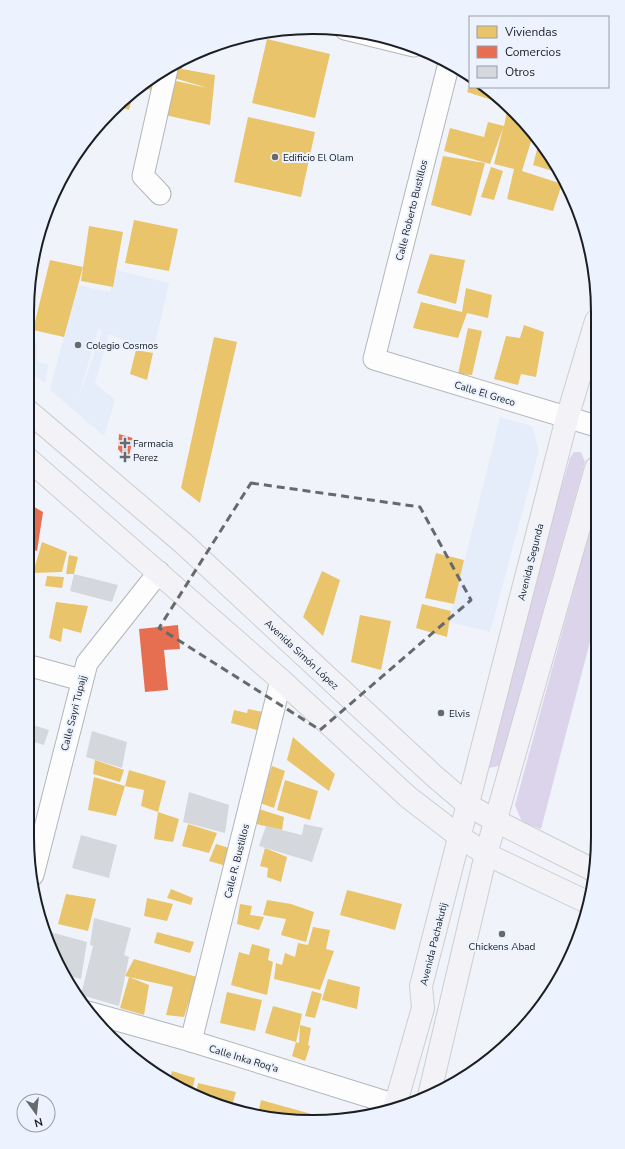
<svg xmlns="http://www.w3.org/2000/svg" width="625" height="1149" font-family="'Nunito Sans',sans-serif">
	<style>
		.built { fill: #e5edfb; fill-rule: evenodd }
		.green { fill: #dcd4eb }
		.homes { fill: #e9c46a }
		.shops { fill: #e76f51 }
		.building { fill: #d4d8dd }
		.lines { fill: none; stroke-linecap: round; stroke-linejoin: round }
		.minor-casing { stroke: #b2b6bb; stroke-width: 23 }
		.major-casing { stroke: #ccced1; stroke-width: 24 }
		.minor { stroke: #fdfdfe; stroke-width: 21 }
		.major { stroke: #f2f2f7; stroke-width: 22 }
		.marked { fill: none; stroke: #66696e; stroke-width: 3; stroke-dasharray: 8 5; stroke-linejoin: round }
		.poi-dot { fill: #66696e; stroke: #ecf3fe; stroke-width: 1.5 }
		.labels { text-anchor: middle; stroke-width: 4; stroke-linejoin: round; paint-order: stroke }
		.poi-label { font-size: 10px; fill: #1b1e22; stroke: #ecf3fe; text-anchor: start }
		.street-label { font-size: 10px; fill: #1b1e22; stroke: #ecf3fe }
		.rim { fill: none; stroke: #1b1e22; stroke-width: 2 }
	</style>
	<rect width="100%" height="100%" fill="#f0f4fa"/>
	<!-- built -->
	<g class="built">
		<path d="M116 270 169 283 153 353 109 334 95 383 115 400 104 436 50 390 77 285 110 292ZM98 329 102 331 78 400Z"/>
		<path d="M30 341 37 343V361L48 365 45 383 28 372V350Z"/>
		<path d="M500 417 532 426 539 451 490 632 449 622Z"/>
	</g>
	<!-- green -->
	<g class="green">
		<path d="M574 452H581L585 462 499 766 489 768 485 766 513 654 570 458Z"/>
		<path d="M596 508 597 615 541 829 522 822 515 805Z"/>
	</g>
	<!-- homes -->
	<g class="homes">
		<path d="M267 39 330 54 315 118 252 103Z"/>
		<path d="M184 58 182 69 215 75 210 125 165 115 176 81 208 88 167 76 169 67Z"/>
		<path d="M156 75 152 90 137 87 139 86Z"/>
		<path d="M470 84V87H486L497 95 495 101 467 92Z"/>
		<path d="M134 91 129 110 117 106Z"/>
		<path d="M508 107 533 135 522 171 562 184 553 211 507 199 514 169 494 164 503 128 490 164 444 151 450 128 484 137 488 122 504 126Z"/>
		<path d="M248 117 315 132 301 197 234 182Z"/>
		<path d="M539 142 550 154 559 173 533 165Z"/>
		<path d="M443 156 485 163 471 216 431 205Z"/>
		<path d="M491 167 503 171 494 200 481 197Z"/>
		<path d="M134 220 178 229 169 271 125 263Z"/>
		<path d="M89 226 123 232 113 287 81 281Z"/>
		<path d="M430 254 465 260 456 304 417 293Z"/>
		<path d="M50 260 83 267 64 337 33 330Z"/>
		<path d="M466 288 492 295 488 318 467 313 458 338 413 328 421 302 462 312Z"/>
		<path d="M524 325 544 332 536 377 521 374 518 385 494 379 506 336 520 338Z"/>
		<path d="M468 328 482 331 472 375 458 374Z"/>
		<path d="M214 337 237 342 200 503 181 488Z"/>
		<path d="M136 350 153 353 147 380 130 374Z"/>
		<path d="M42 542 67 552 62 572 33 573Z"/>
		<path d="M436 553 464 560 454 604 425 598Z"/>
		<path d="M69 555 78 557 74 574H66Z"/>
		<path d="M322 571 340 580 323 636 303 617Z"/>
		<path d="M47 576 64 577 62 588 45 586Z"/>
		<path d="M56 602 88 606 81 633 63 628 61 642 49 638Z"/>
		<path d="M422 604 451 611 447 637 416 628Z"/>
		<path d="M360 615 391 621 381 670 351 662Z"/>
		<path d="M248 709 263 712 257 730 231 723 234 710 247 713Z"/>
		<path d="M293 737 335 774 329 791 287 760Z"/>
		<path d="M27 750 34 752 28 780H27Z"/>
		<path d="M95 760 124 770 120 782 93 774Z"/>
		<path d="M272 766 285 771 274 808 260 803Z"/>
		<path d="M129 770 166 781 158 812 141 806 144 790 125 786Z"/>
		<path d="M94 777 125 786 116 816 88 810Z"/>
		<path d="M285 780 318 791 310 820 277 810Z"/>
		<path d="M259 809 284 817 282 830 256 824Z"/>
		<path d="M158 812 179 819 173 842 154 839Z"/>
		<path d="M188 824 217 833 209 853 182 846Z"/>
		<path d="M216 844 229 848 226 866 209 861Z"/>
		<path d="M265 848 287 857 281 882 267 877 268 868 260 866Z"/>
		<path d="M171 889 193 898 191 905 167 898Z"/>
		<path d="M347 890 402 904 395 930 340 915Z"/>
		<path d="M66 894 96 899 88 931 58 924Z"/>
		<path d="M147 898 173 904 167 921 144 916Z"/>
		<path d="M267 900 291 904 314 912 306 942 281 935 286 919 263 915Z"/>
		<path d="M240 904 252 906 250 915 264 917 259 930 237 924Z"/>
		<path d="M313 927 330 930 326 949 334 951 320 990 274 979 276 963 282 965 285 953 295 957 298 943 308 945Z"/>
		<path d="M157 932 194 942 190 953 154 943Z"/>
		<path d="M252 944 270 949 268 960 273 962 267 995 231 985 239 952 249 955Z"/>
		<path d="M134 959 197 977 184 1017 166 1015 173 987 129 977 149 985 144 1015 120 1008 129 977 125 976Z"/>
		<path d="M328 979 360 987 357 1009 322 1000Z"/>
		<path d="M312 991 322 994 315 1018 305 1016Z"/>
		<path d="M227 992 262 1000 255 1031 220 1023Z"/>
		<path d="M273 1006 302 1014 296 1042 265 1033Z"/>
		<path d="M300 1025 311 1028 308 1045 310 1046 305 1061 292 1056 296 1042 299 1043Z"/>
		<path d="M172 1071 195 1078 192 1091 169 1081Z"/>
		<path d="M198 1083 236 1092 231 1109 196 1093Z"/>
		<path d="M261 1100 315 1115 314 1120 258 1114Z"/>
	</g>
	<!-- shops -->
	<g class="shops">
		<path d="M119 434 133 438 128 461 118 449Z"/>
		<path d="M27 503 43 512 37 551 27 548Z"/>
		<path d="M178 625 180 649 164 650 168 690 145 692 139 629Z"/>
	</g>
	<!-- building -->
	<g class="building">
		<path d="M74 574 118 585 112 602 70 591Z"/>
		<path d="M27 723 49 730 44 745 27 740Z"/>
		<path d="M92 731 127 742 122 768 86 757Z"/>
		<path d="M189 792 229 805 225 833 183 822Z"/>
		<path d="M304 824 323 828 312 862 259 846 266 826 302 835Z"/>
		<path d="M81 835 117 845 109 878 72 868Z"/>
		<path d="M94 918 131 928 124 955 129 957 119 1006 81 995 93 946 90 945Z"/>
		<path d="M43 930 87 942 81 979 68 976Z"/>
	</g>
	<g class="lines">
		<!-- minor casing -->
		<g class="minor-casing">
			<g id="minor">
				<path d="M345 29 414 46"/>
				<path d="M449 63 374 359 596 426"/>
				<path d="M160 194 143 176 167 69"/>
				<path d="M27 665 81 680"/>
				<path d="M33 875 87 663 159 572"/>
				<path d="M88 1012 191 1041 399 1106"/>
				<path d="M191 1041 281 680"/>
			</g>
		</g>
		<!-- major casing -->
		<g class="major-casing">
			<g id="major">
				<path d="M27 410 183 543 433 775 468 805 496 821 595 871"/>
				<path d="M27 458 281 680 408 797 460 837 486 854 589 903"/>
				<path d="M429 1096 486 854 596 468"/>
				<path d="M395 1106 423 1008 421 986 567 418 596 321"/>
			</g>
		</g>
		<!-- minor -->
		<use href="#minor" class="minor"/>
		<!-- major -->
		<use href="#major" class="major"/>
	</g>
	<!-- marked area -->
	<path class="marked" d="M251 483 420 507 471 600 320 730 159 628Z"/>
	<!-- markers -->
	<g class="poi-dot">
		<circle cx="275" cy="157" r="4"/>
		<circle cx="78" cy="345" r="4"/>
		<path d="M123 437h4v4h4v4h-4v4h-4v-4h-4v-4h4z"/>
		<path d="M123 451h4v4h4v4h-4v4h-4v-4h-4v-4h4z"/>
		<circle cx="441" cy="713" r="4"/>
		<circle cx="502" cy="934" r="4"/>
	</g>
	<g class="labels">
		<!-- poi labels -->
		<g class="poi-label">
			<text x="283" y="161">Edificio El Olam</text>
			<text x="86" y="349">Colegio Cosmos</text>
			<text x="133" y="447">Farmacia</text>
			<text x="133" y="461">Perez</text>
			<text x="449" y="717">Elvis</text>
			<text x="502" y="950" text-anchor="middle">Chickens Abad</text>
		</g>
		<!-- street labels -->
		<g class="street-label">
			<text transform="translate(411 210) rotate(-76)" y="4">Calle Roberto Bustillos</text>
			<text transform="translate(485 393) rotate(17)" y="4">Calle El Greco</text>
			<text transform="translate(530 562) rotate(-76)" y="4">Avenida Segunda</text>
			<text transform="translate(302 654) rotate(43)" y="4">Avenida Simón López</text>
			<text transform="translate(73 713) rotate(-76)" y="4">Calle Sayri Tupajj</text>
			<text transform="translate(236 861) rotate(-76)" y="4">Calle R. Bustillos</text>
			<text transform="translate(433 944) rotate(-76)" y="4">Avenida Pachakutij</text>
			<text transform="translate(244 1058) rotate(17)" y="4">Calle Inka Roq'a</text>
		</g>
	</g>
	<!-- crop -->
	<path d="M0 0H625V1149H0ZM312 34H313A278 278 0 0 1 591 312V837A278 278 0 0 1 313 1115H312A278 278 0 0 1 34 837V312A278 278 0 0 1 312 34Z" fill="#ecf3fe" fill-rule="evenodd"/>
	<path class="rim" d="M312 34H313A278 278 0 0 1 591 312V837A278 278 0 0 1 313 1115H312A278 278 0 0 1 34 837V312A278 278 0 0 1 312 34Z"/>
	<!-- legend -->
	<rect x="469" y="16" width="140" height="72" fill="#ecf3fe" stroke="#989ea6"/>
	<rect x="477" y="26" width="20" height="12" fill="#e9c46a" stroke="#989ea6"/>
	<text x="505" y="36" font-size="12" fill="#1b1e22">Viviendas</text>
	<rect x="477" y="46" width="20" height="12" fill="#e76f51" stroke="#989ea6"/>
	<text x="505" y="56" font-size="12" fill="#1b1e22">Comercios</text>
	<rect x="477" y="66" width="20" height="12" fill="#d4d8dd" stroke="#989ea6"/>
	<text x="505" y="76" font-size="12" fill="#1b1e22">Otros</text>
	<!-- north arrow -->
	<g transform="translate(36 1113) rotate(165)"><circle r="19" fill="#ecf3fe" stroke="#989ea6"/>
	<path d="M0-3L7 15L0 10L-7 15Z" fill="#66696e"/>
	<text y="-6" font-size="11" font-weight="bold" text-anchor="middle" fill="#1b1e22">N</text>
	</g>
</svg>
